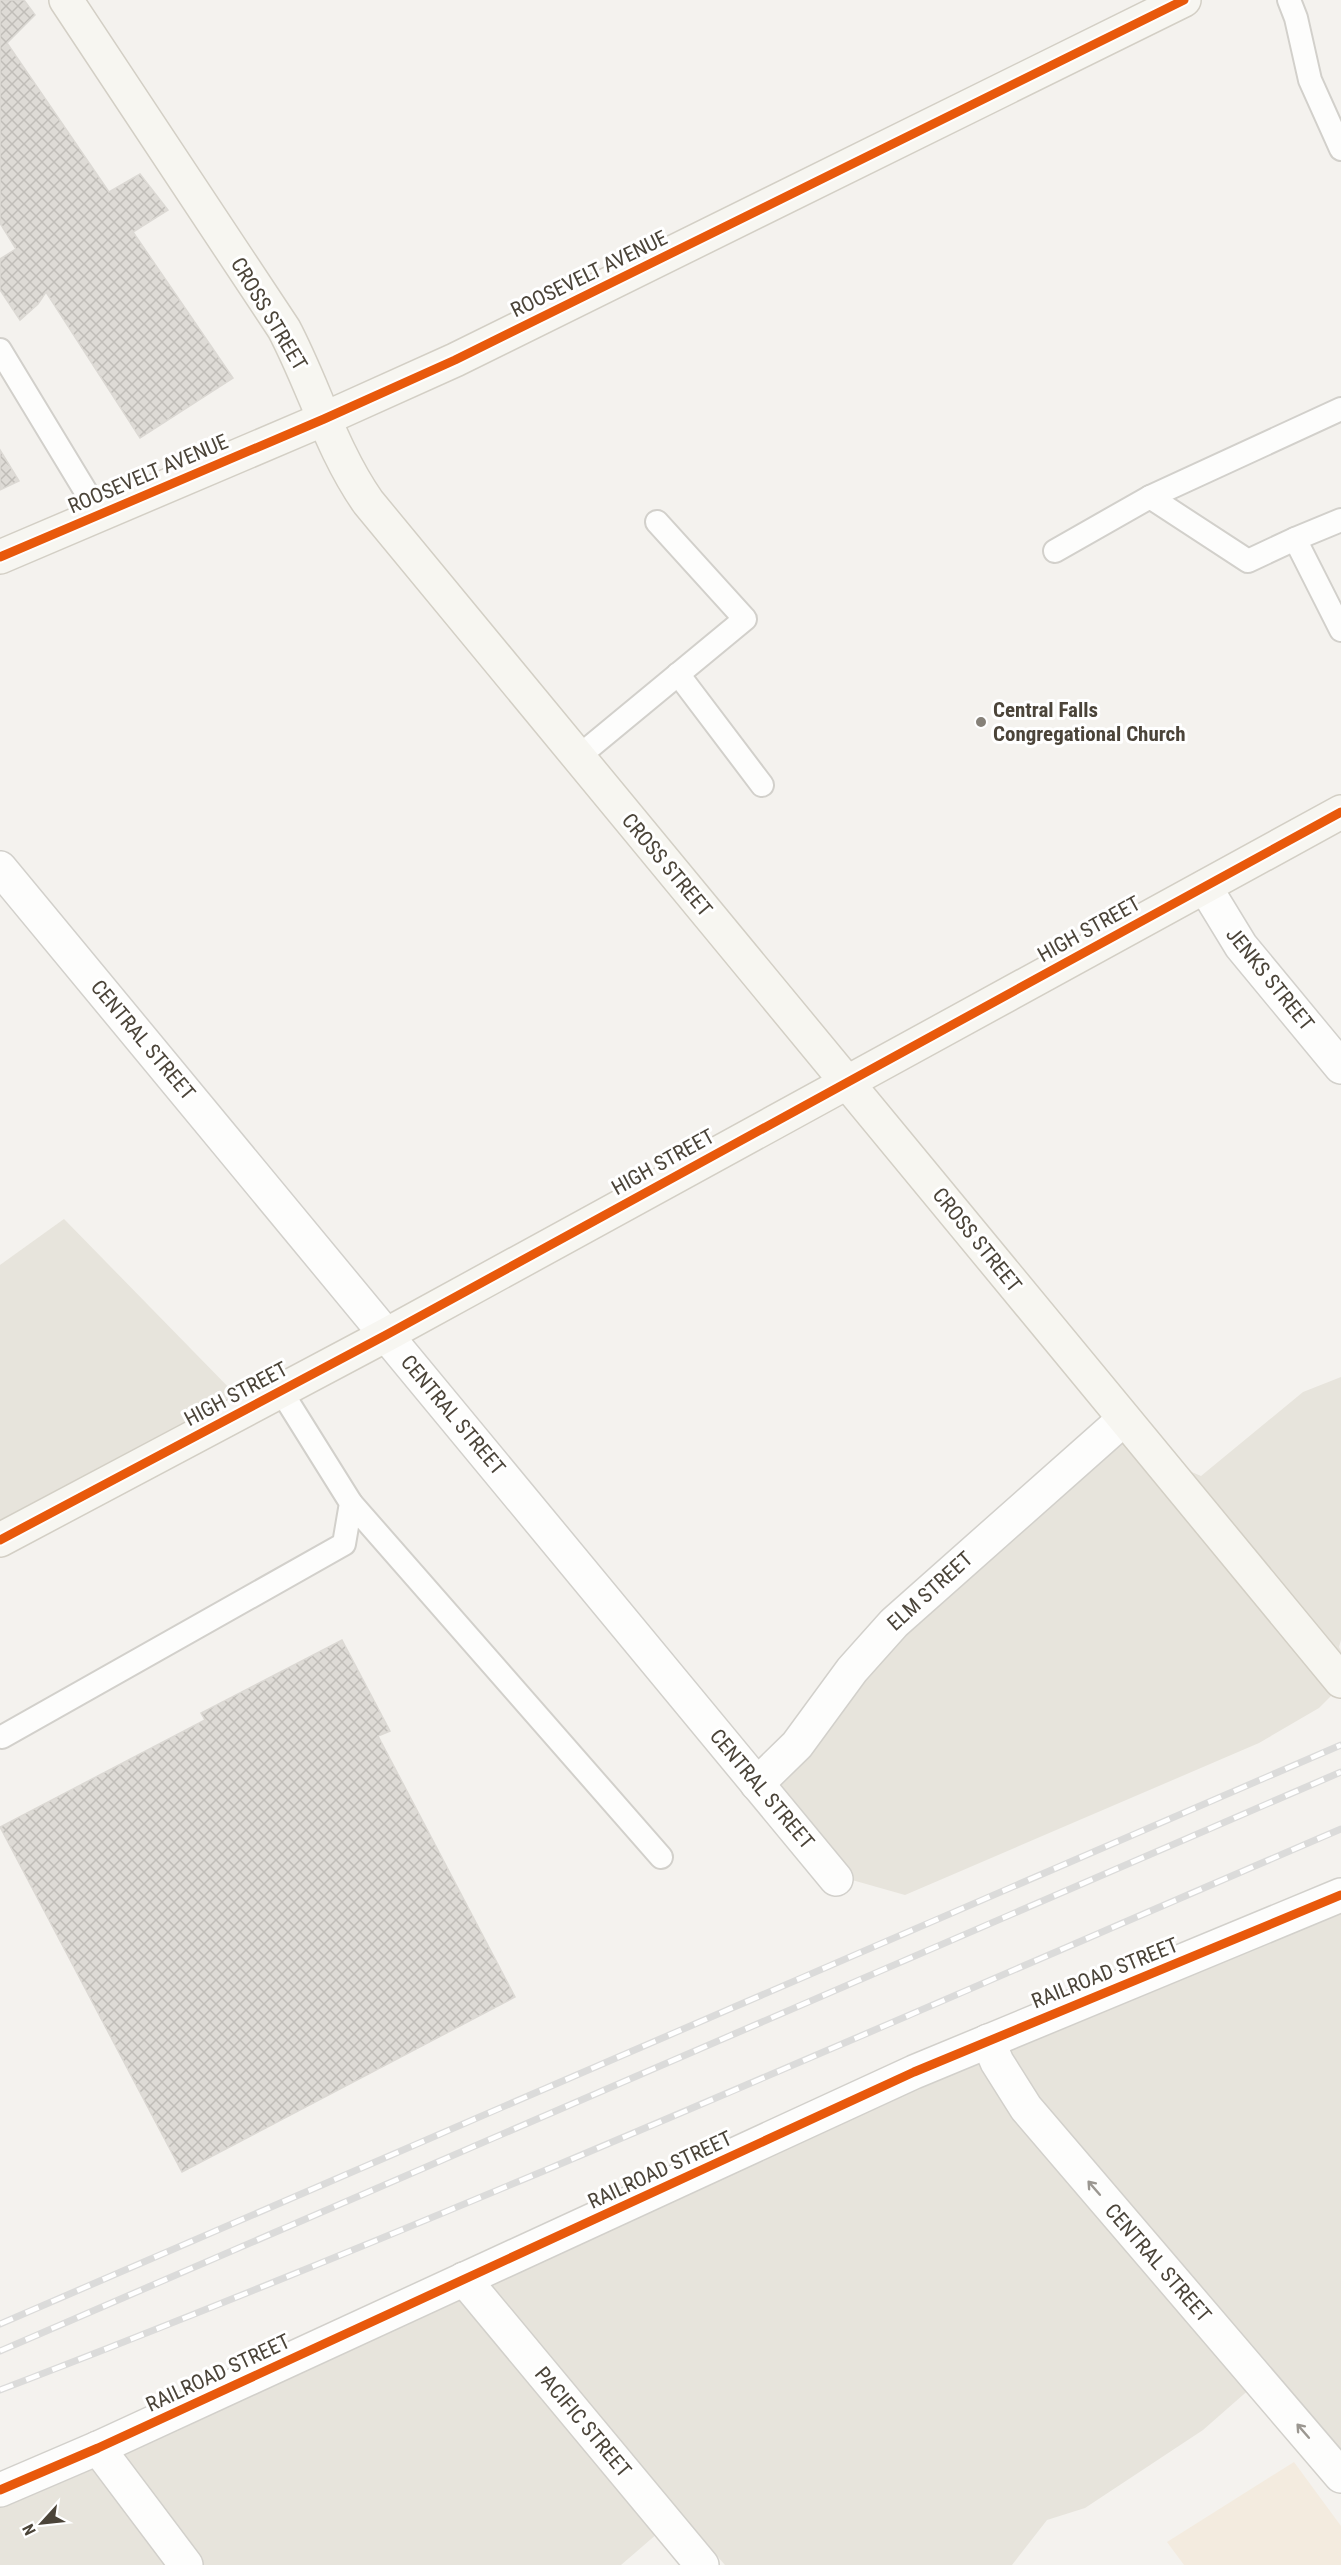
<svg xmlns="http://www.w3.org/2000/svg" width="1341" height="2565" font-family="'Roboto Condensed',sans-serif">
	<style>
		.residential { fill: #e7e4dc }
		.commercial { fill: #f3ebdf }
		.building { fill: url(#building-cross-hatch); stroke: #dcd9d4; stroke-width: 1.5 }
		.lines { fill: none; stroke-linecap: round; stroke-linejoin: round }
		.lane-casing { stroke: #d2d0cb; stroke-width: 26 }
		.street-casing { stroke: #d2d0cb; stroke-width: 36 }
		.secondary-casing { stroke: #d3cfc5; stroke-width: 36 }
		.lane { stroke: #fdfdfc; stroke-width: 22 }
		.street { stroke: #fdfdfc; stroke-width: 33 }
		.secondary { stroke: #f7f6f1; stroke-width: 33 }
		.rail-casing { stroke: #dbdbda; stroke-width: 7 }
		.rail { stroke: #fff; stroke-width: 4.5; stroke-dasharray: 14; stroke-linecap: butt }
		.cycleway-casing { stroke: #fff; stroke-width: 13 }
		.cycleway { stroke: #e8590c; stroke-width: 9 }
		.oneway { stroke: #9b9791 }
		.poi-dot { fill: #868178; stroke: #fff; stroke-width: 2 }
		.labels { text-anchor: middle; stroke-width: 6; stroke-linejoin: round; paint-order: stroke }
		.street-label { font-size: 21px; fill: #4b4439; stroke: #fff }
		.poi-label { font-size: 21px; font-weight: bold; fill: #4b4439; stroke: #fff; text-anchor: start }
	</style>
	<defs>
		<pattern id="building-cross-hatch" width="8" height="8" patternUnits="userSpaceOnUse" patternTransform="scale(1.5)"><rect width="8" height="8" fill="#dedbd6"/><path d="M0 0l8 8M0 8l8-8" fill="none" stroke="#c0bdb8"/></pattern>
	</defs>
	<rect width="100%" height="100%" fill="#f4f2ee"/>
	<!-- residential -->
	<g class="residential">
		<path d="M64 1219 236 1395 232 1400 0 1525V1265Z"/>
		<path d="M1341 1377V1640L1339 1647 1341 1651V1686L1319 1708 1259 1743 905 1895 845 1878 766 1775 770 1762 1133 1415 1187 1470 1201 1476 1303 1392Z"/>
		<path d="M1341 1886V2452L1268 2373 1203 2430 1085 2508 1047 2520 1012 2565H725L680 2514 621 2565H0V2489Z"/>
	</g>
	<!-- commercial -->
	<path class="commercial" d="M1294 2462 1341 2526V2565H1184L1167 2542Z"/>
	<!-- building -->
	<g class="building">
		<path d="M0 0H24L35 15 7 43 109 192 140 174 168 210 133 232 233 378 140 438 46 292 38 304 20 320 0 290V259L16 249 0 223Z"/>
		<path d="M0 450 19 481 0 490Z"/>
		<path d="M342 1640 390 1731 378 1736 515 1997 182 2172 0 1827 205 1720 201 1713Z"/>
	</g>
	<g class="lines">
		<!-- lane casing -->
		<g class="lane-casing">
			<g id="lane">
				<path d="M1289 0 1296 18 1310 80 1341 149"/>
				<path d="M0 350 100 515"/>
				<path d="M1150 497 1341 409"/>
				<path d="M1341 520 1295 539 1341 630"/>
				<path d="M1055 551 1150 497 1248 561 1295 539"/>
				<path d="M678 674 762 785"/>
				<path d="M578 757 745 619 657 522"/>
				<path d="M351 1503 661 1857"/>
				<path d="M2 1737 344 1544 351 1503 281 1391"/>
			</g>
		</g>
		<!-- street casing -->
		<g class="street-casing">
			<g id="street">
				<path d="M0 868 836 1879"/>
				<path d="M1205 887 1241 946 1341 1067"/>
				<path d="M757 1784 797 1745 852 1670 894 1623 1124 1419"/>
				<path d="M988 2041 997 2062 1026 2108 1341 2476"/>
				<path d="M464 2279 702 2565"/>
				<path d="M98 2448 186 2565"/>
				<path d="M0 2490 98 2448 914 2072 1341 1895"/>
			</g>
		</g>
		<!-- secondary casing -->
		<g class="secondary-casing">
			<g id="secondary">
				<path d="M66 0 284 329C314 386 331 449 368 502L1341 1681"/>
				<path d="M0 557 324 419 455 360 1184 0"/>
				<path d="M0 1540 386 1335 1341 812"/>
			</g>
		</g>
		<!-- lane -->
		<use href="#lane" class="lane"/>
		<!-- street -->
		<use href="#street" class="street"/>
		<!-- secondary -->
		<use href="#secondary" class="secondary"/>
		<!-- rail casing -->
		<g class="rail-casing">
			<g id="rail">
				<path d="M0 2324 1341 1745"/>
				<path d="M0 2351 1341 1772"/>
				<path d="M0 2390C452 2217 896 2020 1341 1829"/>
			</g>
		</g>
		<!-- rail -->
		<use href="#rail" class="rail"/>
		<!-- cycleway casing -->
		<g class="cycleway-casing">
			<g id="cycleway">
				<path d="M0 557 324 419 455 360 1184 0"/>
				<path d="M0 1540 386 1335 1341 812"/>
				<path d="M0 2490 98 2448 914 2072 1341 1895"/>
			</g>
		</g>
		<!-- cycleway -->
		<use href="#cycleway" class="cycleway"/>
	</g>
	<!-- one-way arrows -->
	<defs><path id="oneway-shaft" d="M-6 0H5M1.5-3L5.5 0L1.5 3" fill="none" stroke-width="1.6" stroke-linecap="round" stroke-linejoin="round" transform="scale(1.5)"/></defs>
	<g class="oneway">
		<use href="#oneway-shaft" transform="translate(1094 2188) rotate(-131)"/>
		<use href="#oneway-shaft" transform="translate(1303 2431) rotate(-131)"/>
	</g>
	<!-- markers -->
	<circle class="poi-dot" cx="981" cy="722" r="6"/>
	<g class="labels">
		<!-- street labels -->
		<g class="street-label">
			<text transform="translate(589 274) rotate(-26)" y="7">ROOSEVELT AVENUE</text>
			<text transform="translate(269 314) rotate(59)" y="7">CROSS STREET</text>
			<text transform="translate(148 474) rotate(-23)" y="7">ROOSEVELT AVENUE</text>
			<text transform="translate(667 865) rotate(50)" y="7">CROSS STREET</text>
			<text transform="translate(1089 929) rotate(-29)" y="7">HIGH STREET</text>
			<text transform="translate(1270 979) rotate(51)" y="7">JENKS STREET</text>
			<text transform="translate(143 1040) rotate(50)" y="7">CENTRAL STREET</text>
			<text transform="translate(663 1162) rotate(-29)" y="7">HIGH STREET</text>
			<text transform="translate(977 1240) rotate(51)" y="7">CROSS STREET</text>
			<text transform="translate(236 1394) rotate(-28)" y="7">HIGH STREET</text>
			<text transform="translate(453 1415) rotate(50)" y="7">CENTRAL STREET</text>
			<text transform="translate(930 1591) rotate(-42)" y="7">ELM STREET</text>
			<text transform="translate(762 1789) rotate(50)" y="7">CENTRAL STREET</text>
			<text transform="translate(1105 1973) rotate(-22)" y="7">RAILROAD STREET</text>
			<text transform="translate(660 2170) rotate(-25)" y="7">RAILROAD STREET</text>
			<text transform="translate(1158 2263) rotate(49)" y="7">CENTRAL STREET</text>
			<text transform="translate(218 2373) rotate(-25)" y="7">RAILROAD STREET</text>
			<text transform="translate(583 2422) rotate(50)" y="7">PACIFIC STREET</text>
		</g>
		<!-- poi labels -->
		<g class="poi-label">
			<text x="993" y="717">Central Falls<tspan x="993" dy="24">Congregational Church</tspan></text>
		</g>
	</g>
	<!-- north arrow -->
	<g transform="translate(42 2523) rotate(243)" stroke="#ffffff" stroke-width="4.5" paint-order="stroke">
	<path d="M0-4.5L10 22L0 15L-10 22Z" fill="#4b4439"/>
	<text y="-9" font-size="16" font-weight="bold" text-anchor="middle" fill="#4b4439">N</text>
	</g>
</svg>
